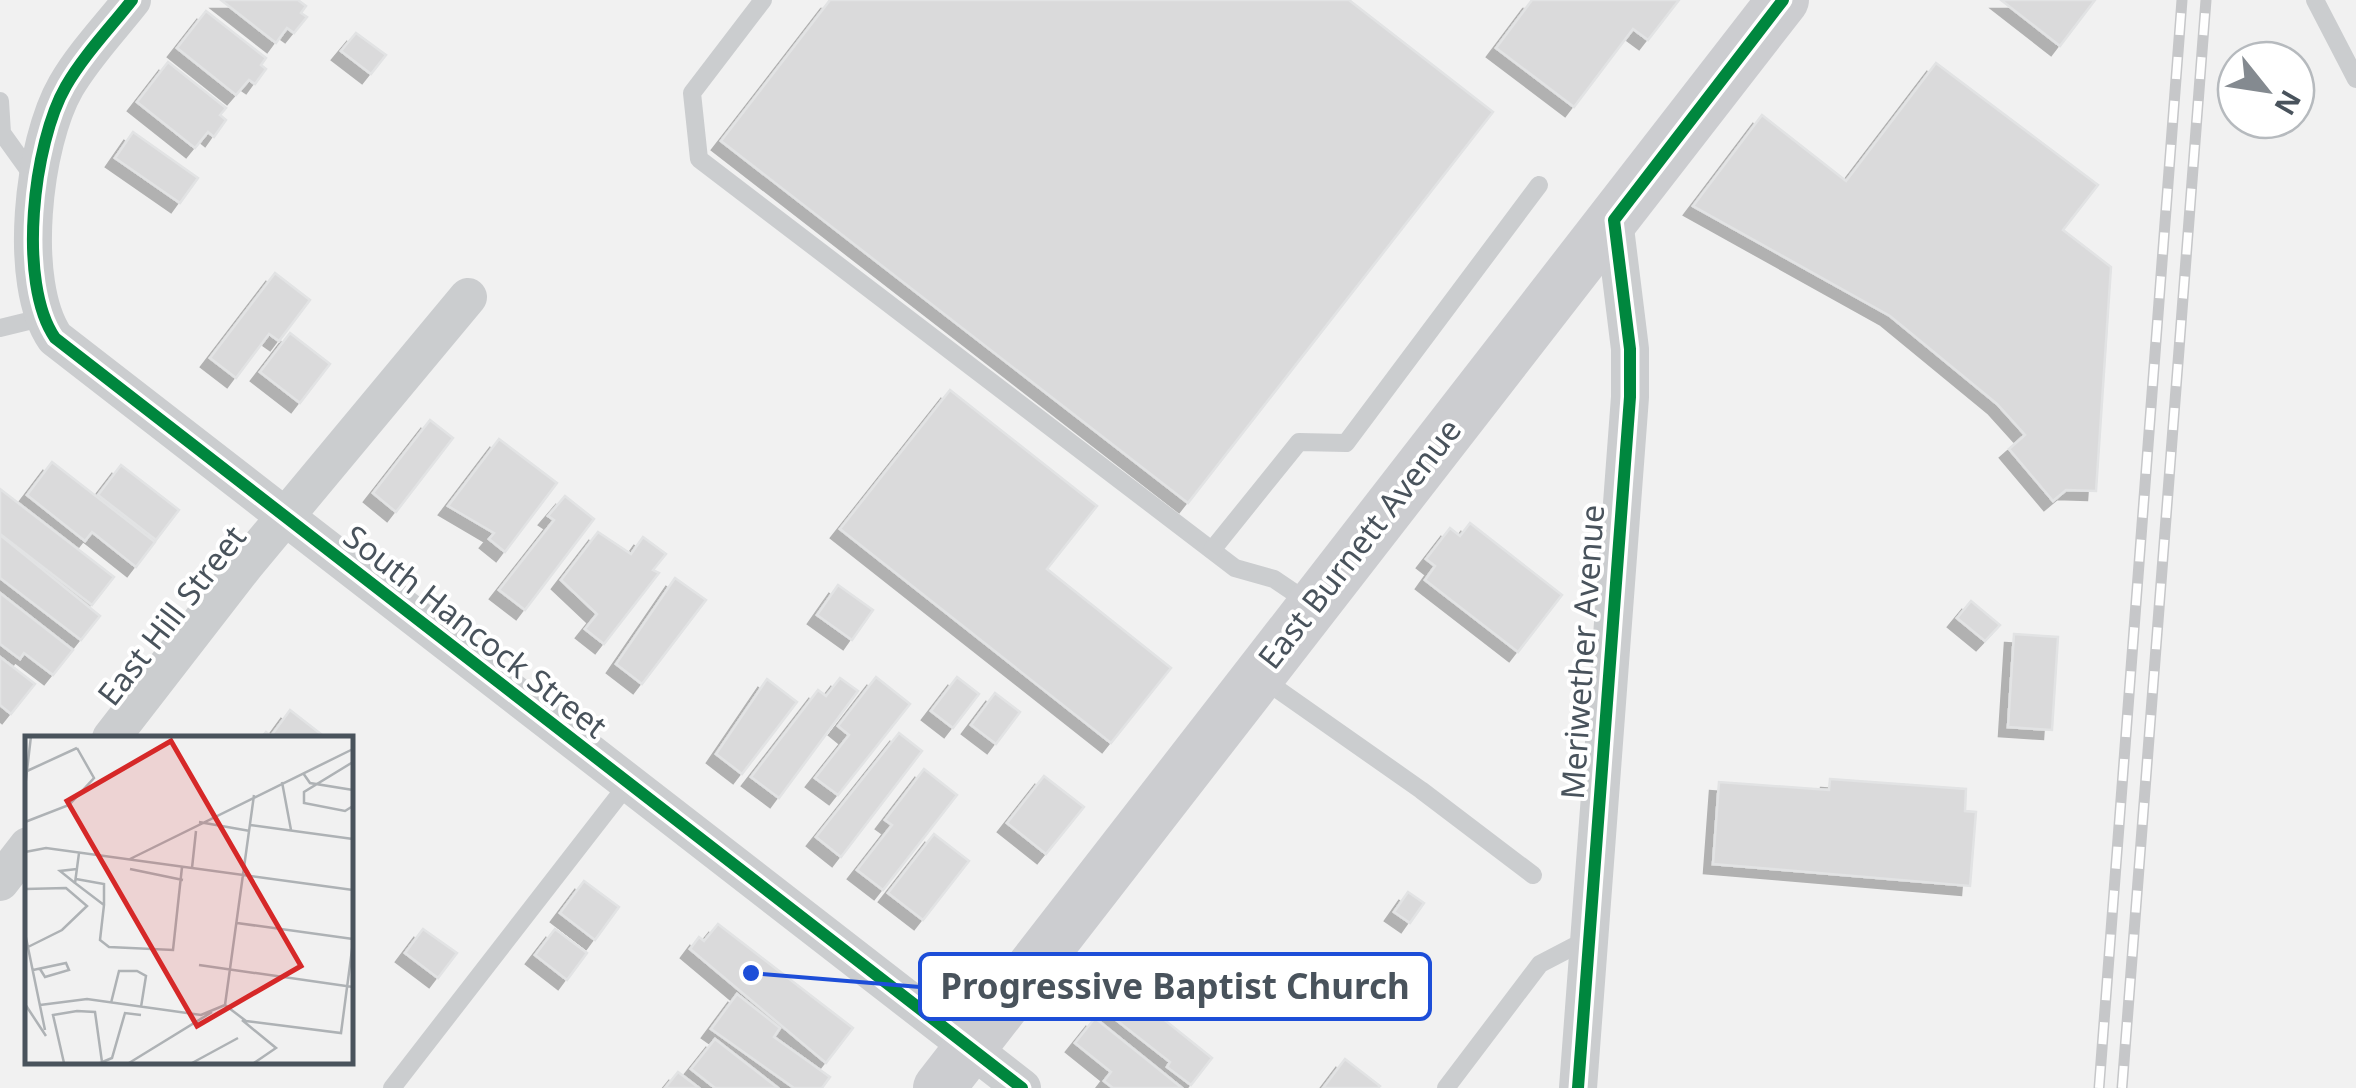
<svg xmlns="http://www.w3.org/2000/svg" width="2356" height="1088" font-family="'Noto Sans',sans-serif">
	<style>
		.building { fill: #dadadb; stroke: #e2e3e4; stroke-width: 2.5; filter: url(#shadow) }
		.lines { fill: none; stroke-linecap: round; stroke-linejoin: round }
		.lane { stroke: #cbcdcf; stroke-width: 18 }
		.street { stroke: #cbcdcf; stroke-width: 38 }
		.secondary { stroke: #cccdd0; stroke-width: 52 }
		.rail-casing { stroke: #c6c7c9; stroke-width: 11 }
		.rail { stroke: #fff; stroke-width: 8; stroke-dasharray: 22; stroke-linecap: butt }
		.cycleway-casing { stroke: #fff; stroke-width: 19 }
		.cycleway { stroke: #00873e; stroke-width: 12 }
		.labels { text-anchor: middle; stroke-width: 8; stroke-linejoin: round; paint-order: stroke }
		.street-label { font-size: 32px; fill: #49535c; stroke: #fff }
		.inset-road { fill: none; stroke: #aeb2b5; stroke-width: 2.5 }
		.view { fill: #d62828; fill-opacity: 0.15; stroke: #d62828; stroke-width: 5 }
		.inset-edge { fill: none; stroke: #49535c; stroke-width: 5 }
		.leader { fill: none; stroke: #1d4ed8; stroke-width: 4 }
		.callout-dot { fill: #1d4ed8; stroke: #fff; stroke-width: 4 }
		.callout { fill: #fff; stroke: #1d4ed8; stroke-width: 4 }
		.callout-label { font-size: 35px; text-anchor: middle; font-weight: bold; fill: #49535c }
	</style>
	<defs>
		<filter id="shadow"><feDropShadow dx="-9" dy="9" stdDeviation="0" flood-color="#0004"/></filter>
	</defs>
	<rect width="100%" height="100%" fill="#f1f1f1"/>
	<!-- building -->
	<g class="building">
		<path d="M221 0H298L306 6 301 13 307 17 294 33 287 28 276 43Z"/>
		<path d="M830 0H1349L1493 112 1188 503 721 141Z"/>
		<path d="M1532 0H1679L1648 40 1633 29 1574 107 1496 48Z"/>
		<path d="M2001 0H2095L2060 46Z"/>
		<path d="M206 11 266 58 261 65 266 69 255 84 249 80 236 95 177 48Z"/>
		<path d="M356 33 386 55 371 74 341 51Z"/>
		<path d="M168 62 226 108 220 115 226 120 214 137 208 132 195 148 137 102Z"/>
		<path d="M1936 63 2098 185 2063 230 2111 267 2096 491 2066 490 2053 501 2009 449 2025 435 1997 404 1890 316 1693 206 1762 115 1846 181Z"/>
		<path d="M133 132 198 178 180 203 115 158Z"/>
		<path d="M275 273 310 300 279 341 269 334 236 378 210 358Z"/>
		<path d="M290 333 330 364 300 403 260 372Z"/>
		<path d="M950 390 1097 506 1047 569 1171 668 1111 743 840 529Z"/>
		<path d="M430 420 453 438 396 512 373 493Z"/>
		<path d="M499 439 557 483 505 552 489 539 494 533 448 506Z"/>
		<path d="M52 462 155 542 136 567 92 532 85 541 27 495Z"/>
		<path d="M121 465 179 510 156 540 98 495Z"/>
		<path d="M0 489 114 577 92 605 0 534Z"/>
		<path d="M565 496 594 519 525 610 499 590 554 520 548 516Z"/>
		<path d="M1470 523 1562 595 1518 652 1425 580 1435 566 1426 559 1450 528 1460 536Z"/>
		<path d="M598 532 631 554 643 537 666 554 653 570 659 573 604 644 585 629 597 614 561 580Z"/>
		<path d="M0 535 100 616 81 640 0 578Z"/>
		<path d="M675 578 706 600 642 684 616 664Z"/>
		<path d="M838 585 873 610 852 640 817 615Z"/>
		<path d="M0 593 73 650 53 675 24 653 20 659 0 644Z"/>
		<path d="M1971 601 2000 625 1985 641 1957 618Z"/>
		<path d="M2014 634 2058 637 2052 730 2008 727Z"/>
		<path d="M0 657 35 684 11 714 0 705Z"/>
		<path d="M876 677 910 704 838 795 815 778 849 735 838 726Z"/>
		<path d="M957 677 979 694 953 728 931 711Z"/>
		<path d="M840 678 858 691 779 798 751 777 818 690 826 696Z"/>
		<path d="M767 679 797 702 742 774 716 754Z"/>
		<path d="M995 693 1020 712 996 744 971 725Z"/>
		<path d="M290 710 326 738H261L266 732 271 736Z"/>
		<path d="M899 733 922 751 841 857 816 837Z"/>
		<path d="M924 769 957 795 883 890 857 870 892 825 885 820Z"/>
		<path d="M1044 776 1084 807 1046 854 1007 823Z"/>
		<path d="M1830 779 1966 789 1965 811 1976 812 1970 886 1713 864 1719 782 1829 790Z"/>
		<path d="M934 834 969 861 923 920 888 893Z"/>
		<path d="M584 881 619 907 595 940 560 913Z"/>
		<path d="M1408 892 1424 903 1410 923 1394 912Z"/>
		<path d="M718 924 853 1028 826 1063 690 949 699 937 704 941Z"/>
		<path d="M423 929 457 953 438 978 405 953Z"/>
		<path d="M555 929 587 953 567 980 535 955Z"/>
		<path d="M1111 977 1212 1058 1191 1085 1167 1067 1170 1062 1092 1001Z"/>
		<path d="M737 994 780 1028 774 1037 830 1077 822 1088H794L711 1029Z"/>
		<path d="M1095 1018 1182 1088H1113L1104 1081 1111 1072 1075 1043Z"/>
		<path d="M715 1039 778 1088H715L691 1069Z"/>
		<path d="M1345 1059 1380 1086 1378 1088H1323Z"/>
		<path d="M678 1072 699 1088H665Z"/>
	</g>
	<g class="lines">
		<!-- lane -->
		<g class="lane">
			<path d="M763 0 692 93 699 159 1235 568 1274 579 1308 602"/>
			<path d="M2315 0 2356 79"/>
			<path d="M0 101 2 133 35 179"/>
			<path d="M0 328 41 318"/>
			<path d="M1212 550 1299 442 1346 443 1539 185"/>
			<path d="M1263 679 1421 790 1533 875"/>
			<path d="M392 1088 627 785"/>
			<path d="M1446 1088 1540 964 1588 939"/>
		</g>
		<!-- street -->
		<g class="street">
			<path d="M132 0C110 28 84 55 66 86 33 143 17 283 55 338L1022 1088"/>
			<path d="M111 738 245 565 468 297"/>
			<path d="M0 882 28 846"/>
			<path d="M1578 1088 1630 397V349L1614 220"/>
		</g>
		<!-- secondary -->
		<path class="secondary" d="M939 1088 1783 0"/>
		<!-- rail casing -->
		<g class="rail-casing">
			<g id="rail">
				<path d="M2099 1088 2182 0"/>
				<path d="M2122 1088 2206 0"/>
			</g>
		</g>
		<!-- rail -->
		<use href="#rail" class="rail"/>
		<!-- cycleway casing -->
		<g class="cycleway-casing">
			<g id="cycleway">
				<path d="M132 0C110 28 84 55 66 86 33 143 17 283 55 338L1022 1088"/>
				<path d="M1578 1088 1630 397V349L1614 220 1783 0"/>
			</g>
		</g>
		<!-- cycleway -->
		<use href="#cycleway" class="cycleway"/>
	</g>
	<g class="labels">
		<!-- street labels -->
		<g class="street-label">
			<text transform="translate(1360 544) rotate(-52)" y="11">East Burnett Avenue</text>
			<text transform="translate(172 616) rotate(-52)" y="11">East Hill Street</text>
			<text transform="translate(475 632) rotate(38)" y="11">South Hancock Street</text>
			<text transform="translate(1583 652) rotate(-86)" y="11">Meriwether Avenue</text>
		</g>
	</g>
	<!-- overview -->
	<g transform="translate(25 736)">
		<rect width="328" height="328" fill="#f1f1f1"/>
		<path class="inset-road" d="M328 26 279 56V67L320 75 328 70M2 35 52 12M278 37 285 47 328 54M257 46 266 94M0 52 6 0M0 86 44 69 69 42 52 12M174 86 225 95M225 89 328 103M0 116 21 112 328 154M54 117 50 147 79 169 75 204 84 211 148 214 157 131M105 123 328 13M167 132 171 95M105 133 158 144M51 143 79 148V169M50 147 35 135 52 133M0 153 41 152 62 170 37 194 3 211M212 187 328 203M0 197 20 294M174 229 328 251M8 234 41 227 44 234 20 241 15 233M86 267 94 235H112L121 240 116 271M0 268 21 300M15 269 62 263 176 279 200 269 229 59M200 269 221 285 316 297 328 206M217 284 251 312 229 327M39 327 28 279 52 275 70 276 77 326M75 327 87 322 100 277 116 279M104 327 187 276M167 327 213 302"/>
		<path class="view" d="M146 5 276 230 172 290 42 65Z"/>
		<rect width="328" height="328" class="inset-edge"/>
	</g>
	<!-- callouts -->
	<path class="leader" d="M751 973L920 987"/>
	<circle class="callout-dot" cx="751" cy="973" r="10"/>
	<rect class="callout" x="920" y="954" width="510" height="65" rx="10"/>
	<g class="callout-label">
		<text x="1175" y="999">Progressive Baptist Church</text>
	</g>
	<!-- north arrow -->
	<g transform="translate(2266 90) rotate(120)"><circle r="48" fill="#ffffff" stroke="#b6babe" stroke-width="2.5"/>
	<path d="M0-8L18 38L0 25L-18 38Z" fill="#848a90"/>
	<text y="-15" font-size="28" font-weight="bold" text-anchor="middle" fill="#49535c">N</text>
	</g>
</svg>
